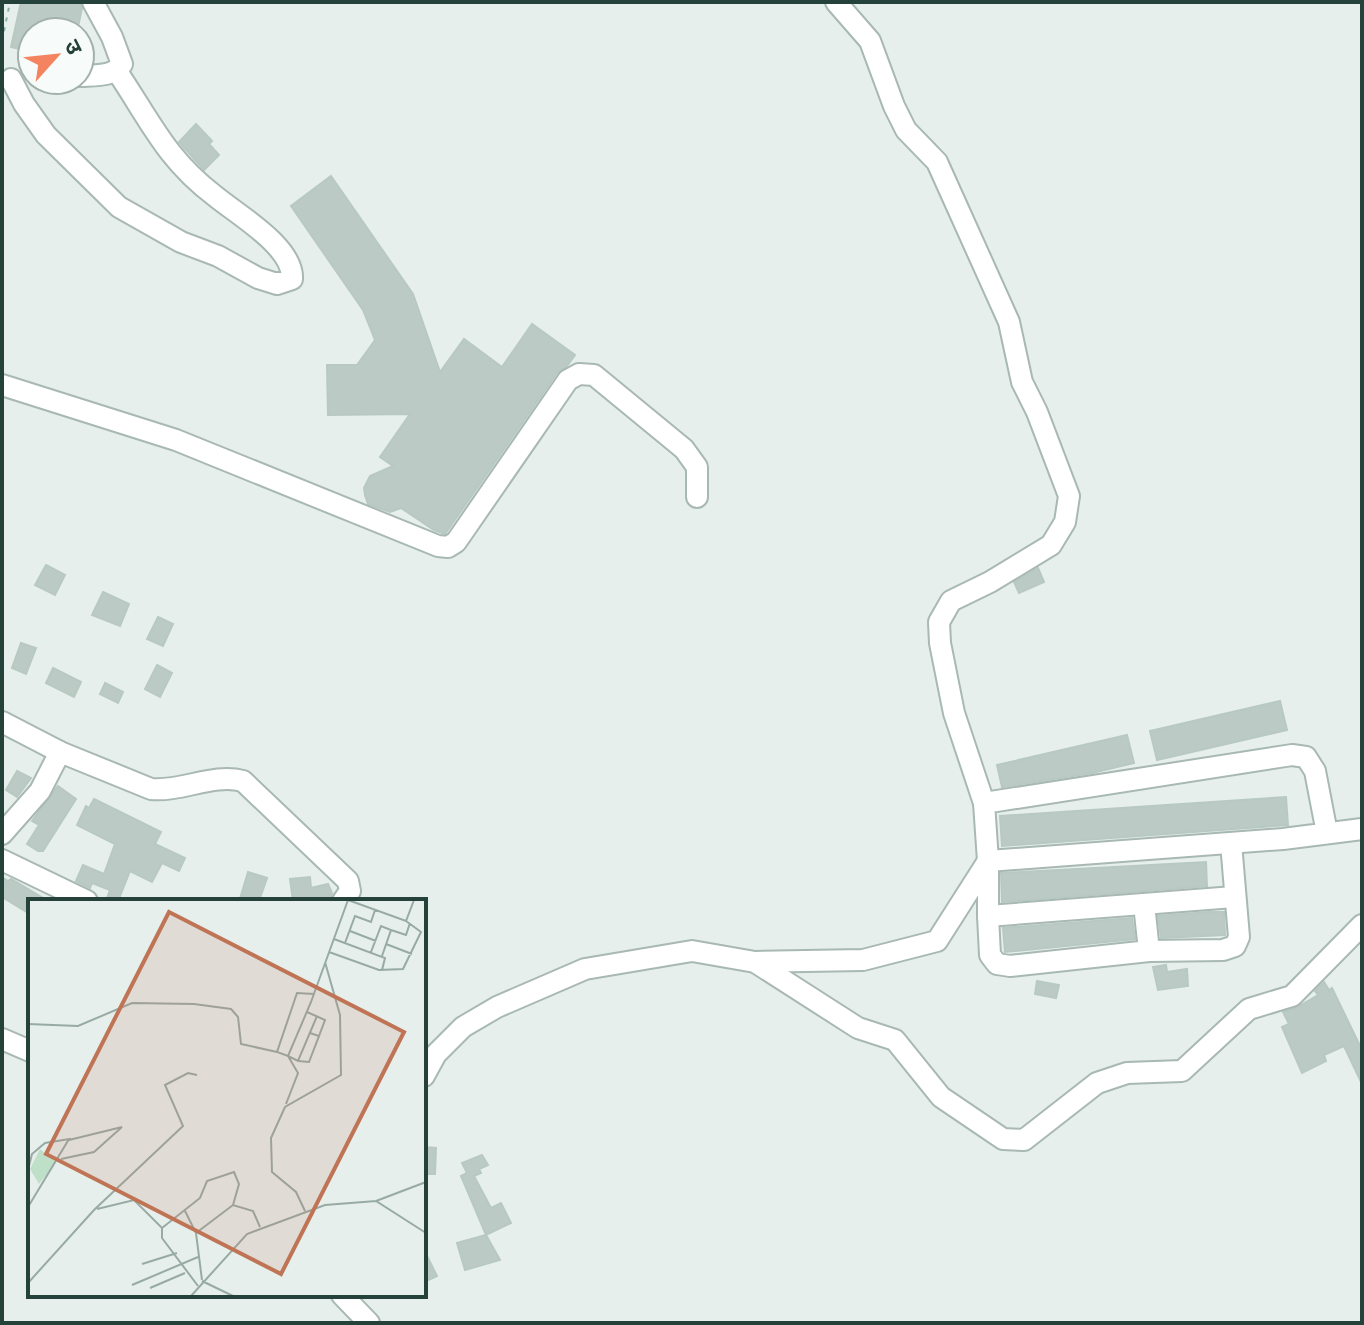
<svg xmlns="http://www.w3.org/2000/svg" width="1364" height="1325" font-family="Ubuntu,'Noto Sans Devanagari',sans-serif">
	<style>
		.building { fill: #bbcac4; stroke: #b8c9c2; stroke-width: 2 }
		.lines { fill: none; stroke-linecap: round; stroke-linejoin: round }
		.minor-casing { stroke: #a8b8b2; stroke-width: 24 }
		.path { stroke: #86b3a5; stroke-width: 2; stroke-dasharray: 4 6; stroke-linecap: butt }
		.minor { stroke: #fff; stroke-width: 20 }
		.inset-road { fill: none; stroke: #98aaa4; stroke-width: 2 }
		.view { fill: #c07456; fill-opacity: 0.15; stroke: #c07456; stroke-width: 4 }
		.inset-edge { fill: none; stroke: #24423a; stroke-width: 4 }
	</style>
	<rect width="100%" height="100%" fill="#e6efeb"/>
	<!-- building -->
	<g class="building">
		<path d="M21 2H80L82 8 77 32H32V52L11 47Z"/>
		<path d="M196 124 212 141 209 144 219 155 204 170 179 142Z"/>
		<path d="M331 176 413 294 440 372 464 339 502 367 532 324 575 355 567 366 557 373 445 534 434 530 401 508 390 512 368 504 365 495 364 488 370 476 393 466 380 457 410 414 328 415 327 365H357L375 340 363 310 291 206Z"/>
		<path d="M46 565 65 575 55 595 35 585Z"/>
		<path d="M1038 568 1044 582 1019 593 1014 582Z"/>
		<path d="M103 592 129 604 120 626 92 615Z"/>
		<path d="M158 617 173 624 163 646 147 639Z"/>
		<path d="M21 643 36 648 26 674 12 668Z"/>
		<path d="M157 665 172 673 160 697 145 689Z"/>
		<path d="M53 668 81 682 74 697 46 683Z"/>
		<path d="M105 683 123 692 118 703 100 694Z"/>
		<path d="M1280 701 1287 730 1157 760 1150 731Z"/>
		<path d="M1127 735 1134 763 1092 773 1002 787 997 765Z"/>
		<path d="M17 771 31 778 17 797 6 790Z"/>
		<path d="M58 786 76 799 43 851H38L27 844 39 825 32 821Z"/>
		<path d="M1286 797 1288 825 1002 846 1000 816Z"/>
		<path d="M94 799 161 832 155 844 185 858 179 871 162 863 152 882 130 871 118 901H106L110 890 92 883 90 888 76 881 83 865 104 874 115 844 77 825 86 806 89 808Z"/>
		<path d="M1206 862 1207 886 1002 902 1001 873Z"/>
		<path d="M248 872 267 878 259 901 240 899Z"/>
		<path d="M2 877 8 881 11 879 48 901H30V914L2 897Z"/>
		<path d="M310 877 311 888 328 884 332 893 330 900 293 901 290 879Z"/>
		<path d="M1209 912H1224L1225 935 1161 938 1158 916Z"/>
		<path d="M1132 918 1135 939 1005 952 1003 928Z"/>
		<path d="M1166 965 1167 972 1187 969 1188 986 1158 990 1153 967Z"/>
		<path d="M1037 981 1059 985 1056 998 1035 994Z"/>
		<path d="M1324 982 1329 990 1332 988 1362 1050V1084L1344 1046 1324 1055 1326 1061 1302 1073 1282 1027 1289 1024 1283 1012 1296 1008 1318 995 1315 991Z"/>
		<path d="M424 1147 436 1148 435 1174H424Z"/>
		<path d="M482 1155 488 1165 479 1169 481 1173 474 1176 491 1208 501 1203 511 1223 486 1235 461 1176 467 1173 462 1163Z"/>
		<path d="M486 1235 500 1260 465 1270 457 1243Z"/>
		<path d="M424 1250 437 1276 424 1282Z"/>
	</g>
	<g class="lines">
		<!-- minor casing -->
		<g class="minor-casing">
			<g id="minor">
				<path d="M836 2 870 41 894 106 906 130 937 162 1009 322 1022 382 1037 412 1069 496 1065 522 1051 545 990 582 951 601 939 622 940 643 954 713 984 803"/>
				<path d="M80 76C95 75 114 77 122 64L112 37 93 2"/>
				<path d="M11 79 24 104 46 135 119 207 181 242 218 256 258 278 277 284 292 279C294 247 238 215 215 196 165 158 150 120 116 70"/>
				<path d="M2 385 176 440 438 546 448 547 456 542 568 380 579 374 594 375 684 449 697 467V497"/>
				<path d="M2 722 60 752 151 789C182 792 213 773 243 781L348 881 350 891 343 901"/>
				<path d="M1327 833 1315 771 1306 757 1292 755 984 803 988 861 1283 839 1362 829"/>
				<path d="M2 834 40 791 60 752"/>
				<path d="M2 860 87 901"/>
				<path d="M988 861V916L1234 897"/>
				<path d="M988 916 990 955 997 964 1010 966 1149 951 1144 904"/>
				<path d="M1149 951 1223 950 1235 946 1239 937 1231 843"/>
				<path d="M755 962 863 960 937 941 988 861"/>
				<path d="M2 1039 30 1051"/>
				<path d="M424 1076 436 1054 463 1027 497 1007 585 969 692 951 755 962 858 1028 895 1040 941 1097 1003 1139 1024 1140 1097 1083 1127 1073 1182 1071 1249 1009 1292 996 1362 925"/>
				<path d="M342 1295 369 1323"/>
			</g>
		</g>
		<!-- path -->
		<path class="path" d="M2 41 10 2"/>
		<!-- minor -->
		<use href="#minor" class="minor"/>
	</g>
	<!-- overview -->
	<g transform="translate(28 899)">
		<rect width="398" height="398" fill="#e6efeb"/>
		<path d="M12 250 28 263 11 285 2 270Z" fill="#bfe0c8"/>
		<path class="inset-road" d="M320 1 378 22 386 1M363 31 378 36 382 24M322 32 348 42M306 40 357 59 354 71M317 44 327 17 343 23 347 11M358 45 384 55M301 53 351 71 375 70 393 33 378 22M343 53 353 27 363 31 354 57M286 95 269 94 249 153 260 157 283 103 320 1M279 113 297 121 291 137M0 125 50 127 104 104 166 105 203 110 210 118 213 145 249 153M260 157 270 162 289 117M270 162 281 163 291 137 282 134M258 205 270 174 260 157M33 260 66 253 94 228 41 241M0 271 4 255 17 244 41 240 0 308M348 302 398 283M69 310 106 301 134 329 172 299 179 282 206 273 211 285 205 306M157 312 168 334 174 381M277 312 268 293 244 273 243 239 257 208 313 176 312 116 297 63M134 329V339L170 387M168 334 205 306 225 312 232 328M114 365 149 354M174 382 205 397M0 384 66 311 155 227 137 186 160 174 169 176M104 386 170 358M122 389 157 374M163 397 219 335 297 306 348 302 398 334"/>
		<path class="view" d="M141 13 376 133 253 375 18 255Z"/>
		<rect width="398" height="398" class="inset-edge"/>
	</g>
	<!-- border -->
	<rect width="1364" height="1325" fill="none" stroke="#24423a" stroke-width="8"/>
	<!-- north arrow -->
	<g transform="translate(56 56) rotate(63)"><circle r="38" fill="#f7fbf9" stroke="#a3b1ad" stroke-width="2"/>
	<path d="M0-6L14 30L0 20L-14 30Z" fill="#f4845f"/>
	<text y="-12" font-size="22" font-weight="bold" text-anchor="middle" fill="#24423a">उ</text>
	</g>
</svg>
